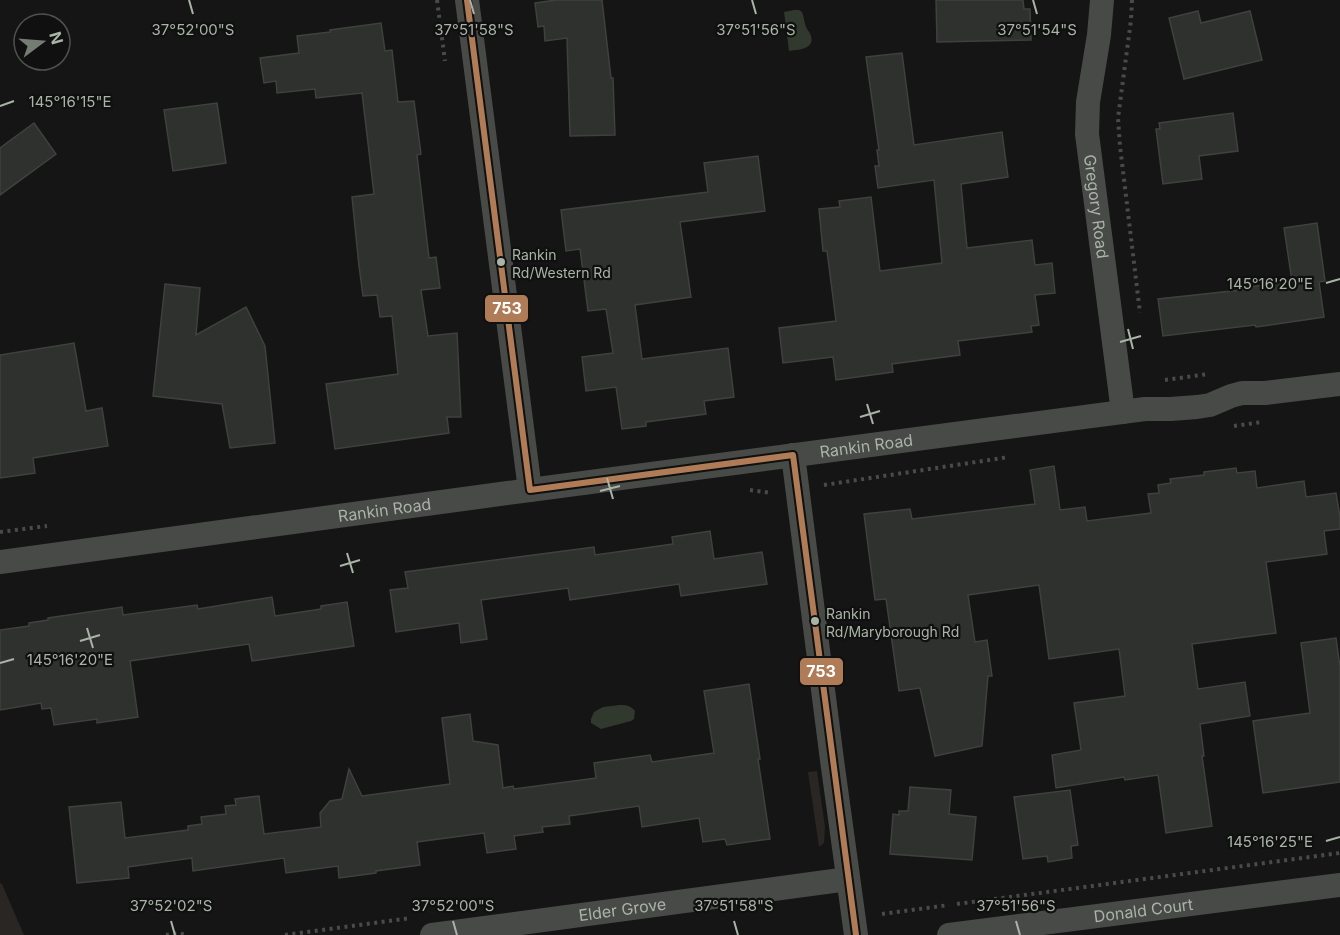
<svg xmlns="http://www.w3.org/2000/svg" width="1340" height="935" font-family="Inter,sans-serif">
	<style>
		.green { fill: #2a2624 }
		.water { fill: #31382d }
		.building { fill: #2f312f; stroke: #3e413d; stroke-width: 1.5 }
		.lines { fill: none; stroke-linecap: round; stroke-linejoin: round }
		.path { stroke: #494b49; stroke-width: 4; stroke-dasharray: 3 4.5; stroke-linecap: butt }
		.street { stroke: #474a47; stroke-width: 24 }
		.bus-1-casing { stroke: #0f100f; stroke-width: 10 }
		.bus-1 { stroke: #b07c57; stroke-width: 6 }
		.ticks { fill: none; stroke: #a9b4a7; stroke-width: 2 }
		.bus-dot { fill: #a9b4a7; stroke: #0f100f; stroke-width: 2 }
		.labels { text-anchor: middle; stroke-width: 4.5; stroke-linejoin: round; paint-order: stroke }
		.bus-label { font-size: 14px; fill: #a9b4a7; stroke: #0f100f; text-anchor: start }
		.street-label { font-size: 16px; fill: #a9b4a7; stroke: #0f100f }
		.ticks-label { font-size: 15px; text-anchor: middle; fill: #a9b4a7; stroke: #0f100f; stroke-width: 4.5; stroke-linejoin: round; paint-order: stroke }
		.line-badge { stroke: #0f100f; stroke-width: 2 }
		.badge-label { font-size: 16px; text-anchor: middle; font-weight: bold; fill: #fff }
	</style>
	<rect width="100%" height="100%" fill="#141514"/>
	<!-- green -->
	<g class="green">
		<path d="M817 771 825 827 824 843 819 847 808 772Z"/>
		<path d="M0 883 2 884 24 935H0Z"/>
	</g>
	<!-- water -->
	<g class="water">
		<path d="M794 10H799L802 12C804 17 804 21 806 27 807 30 810 32 811 36 815 49 798 50 789 51L784 12Z"/>
		<path d="M619 705C626 705 630 705 635 711L634 719 631 721 601 729 591 723V719L594 712 603 707Z"/>
	</g>
	<!-- building -->
	<g class="building">
		<path d="M556 0H602L611 78H613L615 135 570 136 567 38 545 41 544 26 538 27 535 3Z"/>
		<path d="M936 0H1023L1024 9H1030L1031 40 937 42Z"/>
		<path d="M1198 11 1201 23 1250 11 1262 60 1184 79 1169 18Z"/>
		<path d="M381 23 385 51 392 50 398 102 414 101 421 154 417 155 429 258 436 257 440 288 421 290 428 336 457 333 461 417H447L449 433 335 449 326 384 398 374 392 316 380 317 377 295 363 296 359 266 352 197 374 194 362 93 316 98 315 89 277 93 276 81 264 83 260 58 299 53 297 36 330 32V30Z"/>
		<path d="M902 53 914 145 1002 132 1008 177 961 184 967 248 1032 240 1035 265 1052 263 1055 293 1035 295 1039 325 1031 326 1032 332 958 341 960 355 892 364 893 372 836 380 833 357 783 363 779 328 836 321 827 251H823L819 209 840 207 839 201 871 197 880 271 942 263 934 180 878 188 875 166H879L877 150H879L866 57Z"/>
		<path d="M217 103 226 163 173 171 164 110Z"/>
		<path d="M1233 113 1238 151 1199 156 1202 179 1163 184 1156 129H1160L1159 123Z"/>
		<path d="M34 123 56 154 0 195V148Z"/>
		<path d="M758 156 765 211 680 222 691 297 635 305 642 359 728 348 734 397 704 401 706 414 646 422V426L622 429 616 387 586 391 582 357 613 353 606 309 588 311 580 249 566 251 561 210 708 192 704 163Z"/>
		<path d="M1317 223 1325 281 1319 282 1324 317 1256 327 1255 325 1163 336 1158 299 1250 289V287L1292 281 1284 228Z"/>
		<path d="M165 284 200 288 196 335 246 307 265 346 275 443 230 448 222 404 153 396Z"/>
		<path d="M74 343 86 411 102 408 108 446 33 458 35 473 0 478V355Z"/>
		<path d="M1054 466 1060 510 1085 507 1087 521 1151 513 1148 494 1159 493 1158 485 1171 483 1170 479 1204 475V472L1236 468 1237 473 1255 471 1257 488 1304 481 1306 497 1336 493 1340 517V529L1324 531 1327 554 1266 562 1276 633 1192 644 1198 689 1245 682 1250 716 1200 724 1204 756H1202L1212 826 1166 833 1158 775 1125 780 1124 777 1056 788 1052 755 1081 750 1074 703 1125 696 1119 649 1049 659 1039 585 968 595 975 642 987 640 992 676H988L982 746 935 756 920 688 899 691 886 599 875 600 864 514 910 509 912 519 1035 504 1030 470Z"/>
		<path d="M710 531 714 559 762 552 767 584 681 596 679 584 570 600 568 588 481 600 487 639 461 643 459 623 396 632 390 590 408 588 405 572 594 547 595 555 673 544 672 537Z"/>
		<path d="M272 597 275 616 321 609V606L347 602 354 646 252 661 249 644 130 661 138 717 97 723V719L54 725 51 708 42 709 41 703 0 710V630L29 626V623L48 620V618L122 607 123 615 197 605 198 609Z"/>
		<path d="M1336 638 1340 667V782L1263 793 1253 721 1310 713 1301 643Z"/>
		<path d="M749 684 760 759H758L770 839 727 845 725 839 703 842 699 818 642 827 639 806 569 816 570 824 542 827 543 832 514 836 516 849 487 853 484 833 417 842 420 865 376 871V873L339 878 338 866 286 873 284 858 193 871 192 858 128 867 129 878 77 883 69 807 121 802 125 838 188 830V826L202 824 201 817 226 814 225 806 236 805 235 799 259 796 264 834 321 827 320 813 330 801 342 799 349 769 362 796 450 784 442 718 470 714 473 741 498 745 503 788 513 786 514 789 596 778 594 763 650 755 652 762 714 753 704 691Z"/>
		<path d="M910 787 951 790 949 814 976 817 972 860 890 854 893 814 899 815V811H908Z"/>
		<path d="M1070 790 1078 845 1071 846 1072 858 1048 862 1047 856 1023 859 1014 797Z"/>
	</g>
	<g class="lines">
		<!-- path -->
		<g class="path">
			<path d="M437 0 445 61"/>
			<path d="M1132 0 1131 20 1118 118 1120 146 1140 313"/>
			<path d="M1165 380 1208 374"/>
			<path d="M1234 426 1262 422"/>
			<path d="M824 485 1009 457"/>
			<path d="M750 490 772 493"/>
			<path d="M0 532 47 526"/>
			<path d="M957 904 1340 853"/>
			<path d="M882 914 949 905"/>
			<path d="M166 935 178 933 186 935"/>
			<path d="M285 935 411 918"/>
		</g>
		<!-- street -->
		<g class="street">
			<path d="M467 0 530 490"/>
			<path id="s1" d="M1102 0 1099 35 1088 102 1087 134 1123 412"/>
			<path d="M793 455 832 760 856 935"/>
			<path id="s2" d="M0 562 530 490 1145 409H1171L1197 407 1210 405 1231 396 1242 393H1265L1340 384"/>
			<path id="s3" d="M432 935 848 879"/>
			<path id="s4" d="M949 935 1340 885"/>
		</g>
		<!-- bus-1 casing -->
		<g class="bus-1-casing">
			<path id="bus-1" d="M467 0 530 490 793 455 856 935"/>
		</g>
		<!-- bus-1 -->
		<use href="#bus-1" class="bus-1"/>
	</g>
	<!-- ticks -->
	<path class="ticks" d="M189 0 193 14M470 0 474 14M752 0 756 14M1033 0 1037 14M0 106 14 101M1326 283 1340 279M1128 329 1133 349M1120 342 1141 336M867 404 873 424M860 417 880 411M607 478 613 499M600 491 620 486M347 553 353 573M340 566 360 560M87 628 93 648M80 641 100 635M0 663 14 659M1326 841 1340 837M171 921 175 935M453 921 457 935M734 921 738 935M1016 921 1020 935"/>
	<!-- markers -->
	<g class="bus-dot">
		<circle cx="501" cy="262" r="5"/>
		<circle cx="815" cy="621" r="5"/>
	</g>
	<g class="labels">
		<!-- bus labels -->
		<g class="bus-label">
			<text x="512" y="260">Rankin<tspan x="512" dy="18">Rd/Western Rd</tspan></text>
			<text x="826" y="619">Rankin<tspan x="826" dy="18">Rd/Maryborough Rd</tspan></text>
		</g>
		<!-- street labels -->
		<g class="street-label">
			<text dy="6" stroke="none"><textPath href="#s1" startOffset="208">Gregory Road</textPath></text>
			<text dy="6" stroke="none"><textPath href="#s2" startOffset="874">Rankin Road</textPath></text>
			<text dy="6" stroke="none"><textPath href="#s2" startOffset="388">Rankin Road</textPath></text>
			<text dy="6" stroke="none"><textPath href="#s3" startOffset="192">Elder Grove</textPath></text>
			<text dy="6" stroke="none"><textPath href="#s4" startOffset="196">Donald Court</textPath></text>
		</g>
	</g>
	<g class="ticks-label">
		<text x="193" y="35">37°52'00"S</text>
		<text x="474" y="35">37°51'58"S</text>
		<text x="756" y="35">37°51'56"S</text>
		<text x="1037" y="35">37°51'54"S</text>
		<text x="70" y="107">145°16'15"E</text>
		<text x="1270" y="289">145°16'20"E</text>
		<text x="70" y="665">145°16'20"E</text>
		<text x="1270" y="847">145°16'25"E</text>
		<text x="171" y="911">37°52'02"S</text>
		<text x="453" y="911">37°52'00"S</text>
		<text x="734" y="911">37°51'58"S</text>
		<text x="1016" y="911">37°51'56"S</text>
	</g>
	<g class="line-badge">
		<rect x="484" y="294" width="45" height="29" rx="6" fill="#b07c57"/>
		<rect x="799" y="657" width="45" height="29" rx="6" fill="#b07c57"/>
	</g>
	<g class="badge-label">
		<text x="507" y="314">753</text>
		<text x="821" y="677">753</text>
	</g>
	<!-- north arrow -->
	<g transform="translate(42 42) rotate(74)"><circle r="28" fill="#0f100f" stroke="#4d524c" stroke-width="1.5"/>
	<path d="M0-4.5L10 22L0 15L-10 22Z" fill="#757c74"/>
	<text y="-9" font-size="16" font-weight="bold" text-anchor="middle" fill="#a9b4a7">N</text>
	</g>
</svg>
